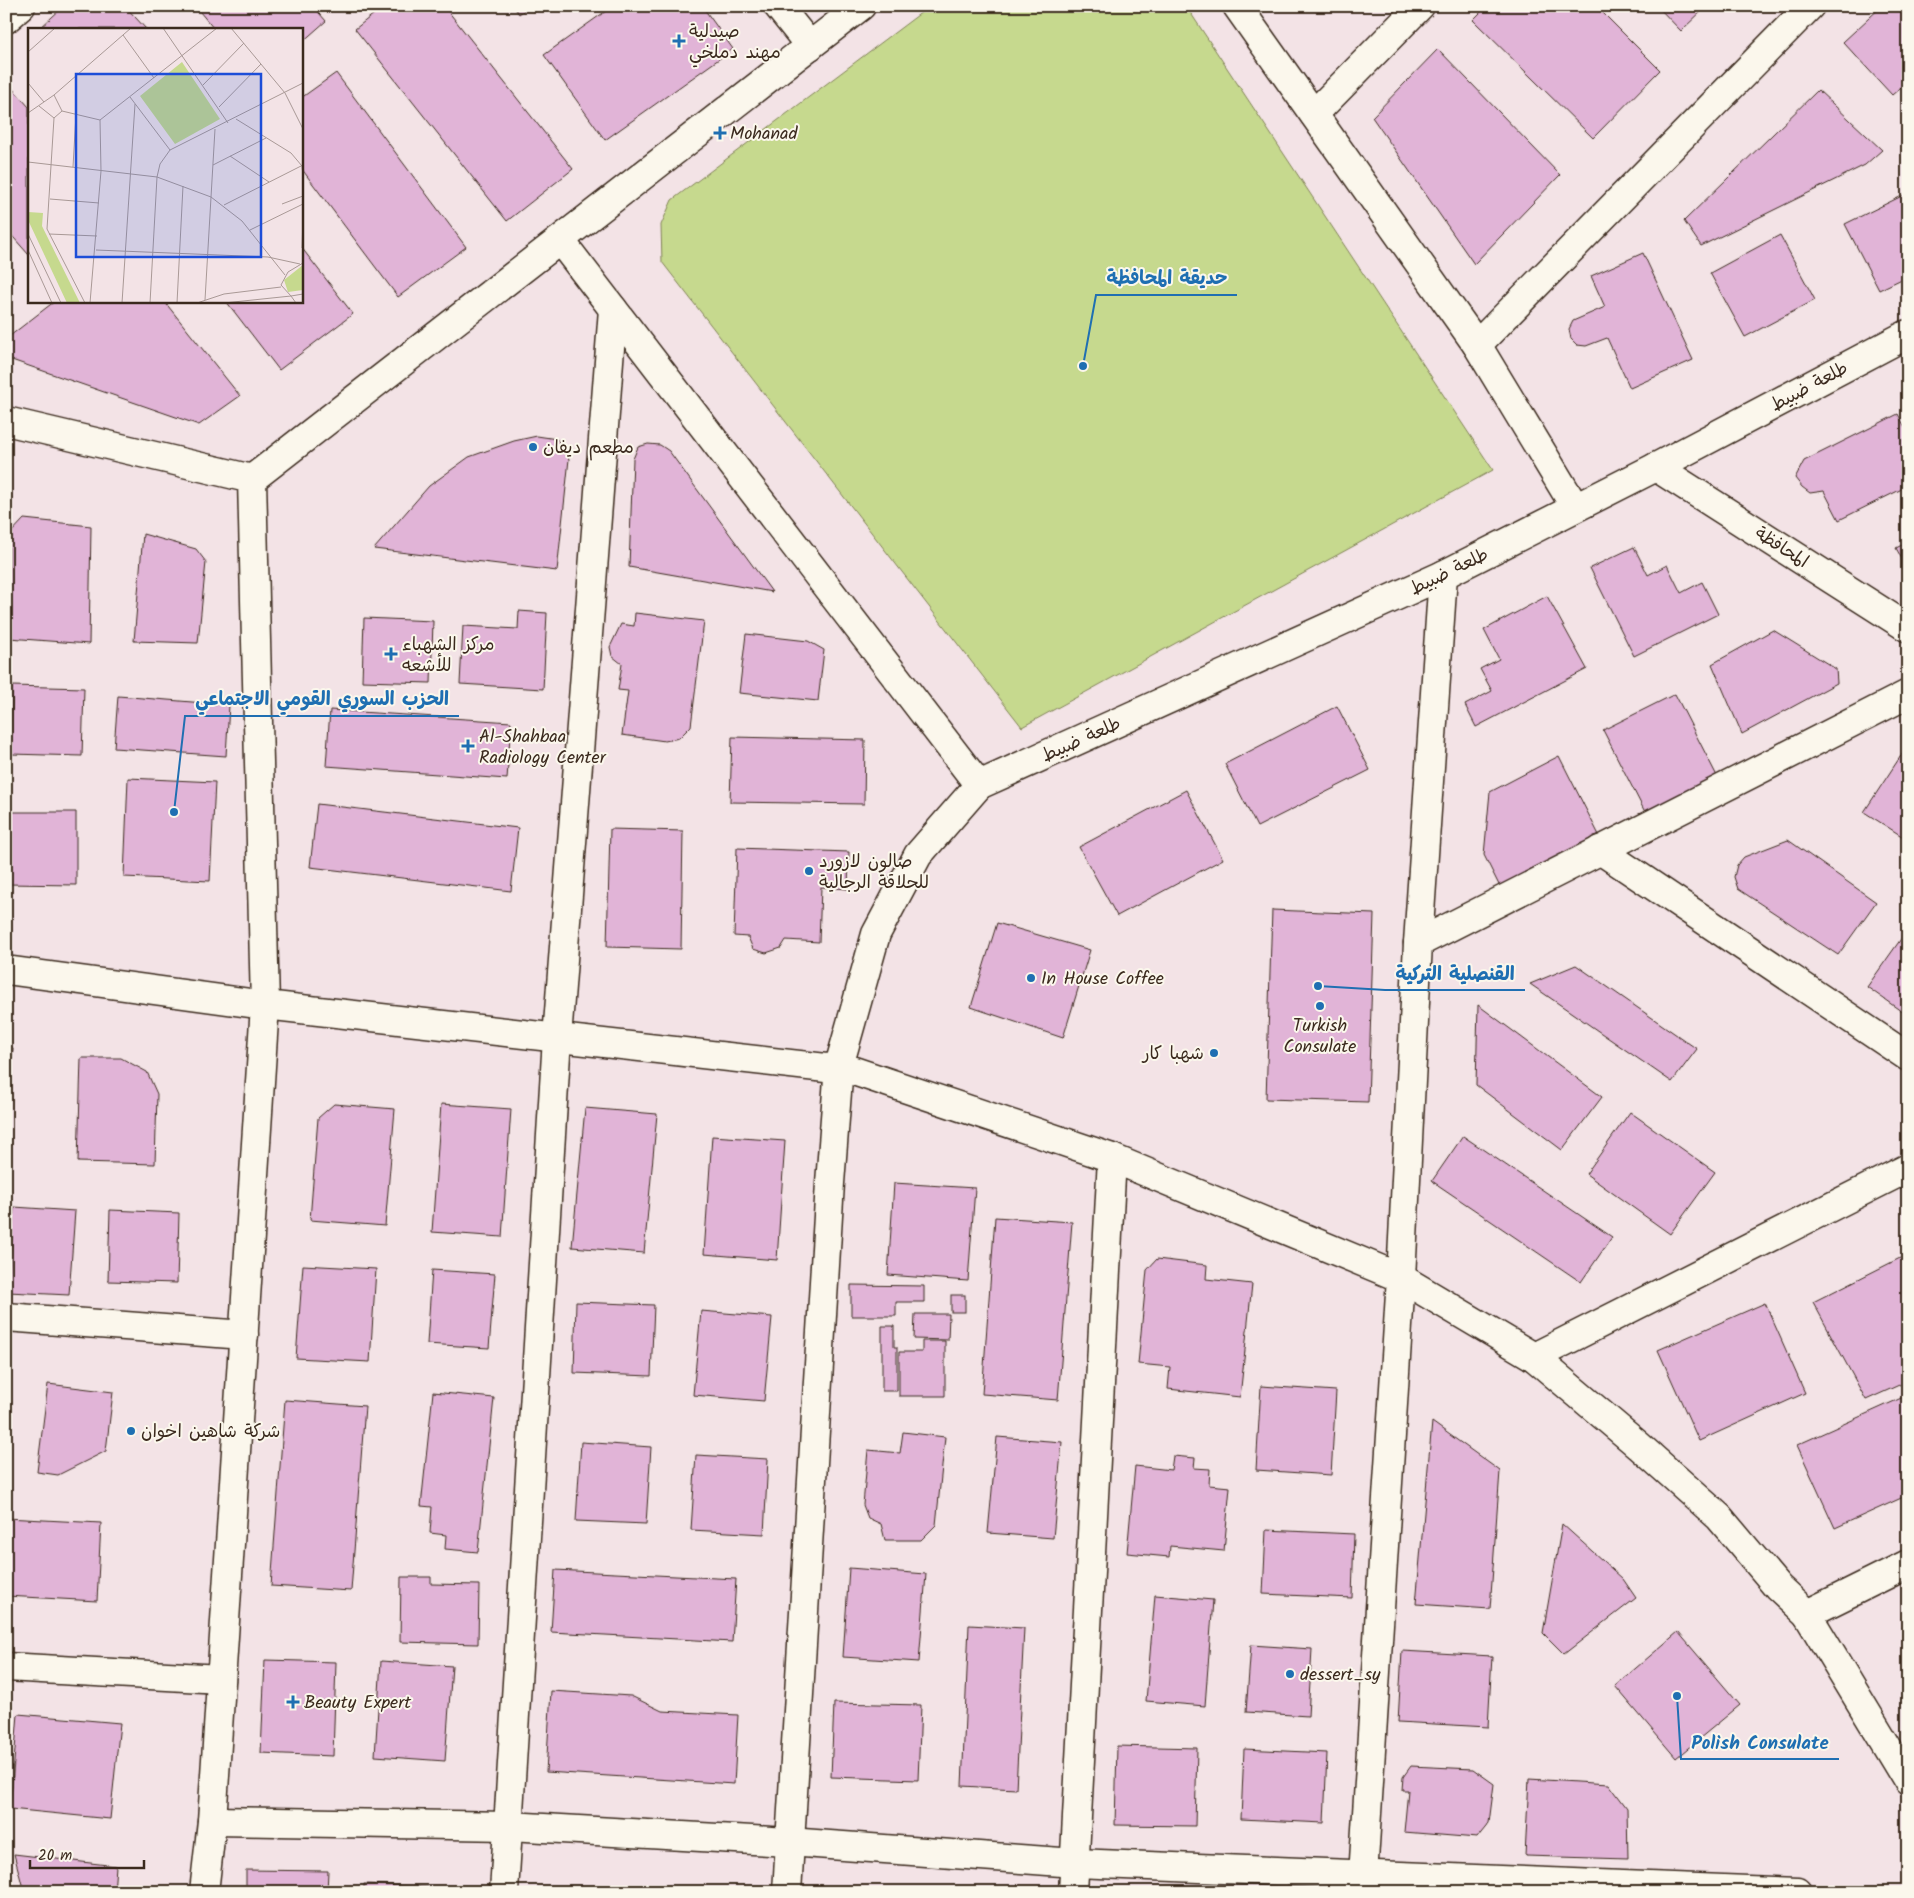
<svg xmlns="http://www.w3.org/2000/svg" width="1914" height="1898" font-family="Kalam,'Playpen Sans Arabic',sans-serif">
	<style>
		.green { fill: #c6d98e; stroke: #808256 }
		.building { fill: #e1b4d7; stroke: #3b2a1e }
		.lines { fill: none; stroke-linecap: round; stroke-linejoin: round }
		.minor-casing { stroke: #3b2a1e; stroke-width: 31 }
		.tertiary-casing { stroke: #3b2a1e; stroke-width: 31 }
		.minor { stroke: #fbf7ec; stroke-width: 28 }
		.tertiary { stroke: #fbf7ec; stroke-width: 28 }
		.poi-dot { fill: #1f6fb2; stroke: #fbf7ec; stroke-width: 2 }
		.labels { text-anchor: middle; stroke-width: 4; stroke-linejoin: round; paint-order: stroke }
		.poi-label { font-size: 18px; fill: #3b2a1e; stroke: #fbf7ec; text-anchor: start }
		.street-label { font-size: 18px; fill: #3b2a1e; stroke: #fbf7ec }
		.inset-road { fill: none; stroke: #a99996; stroke-width: 1 }
		.view { fill: #1d4ed8; fill-opacity: 0.15; stroke: #1d4ed8; stroke-width: 2.5 }
		.inset-edge { fill: none; stroke: #3b2a1e; stroke-width: 2.5 }
		.leader { fill: none; stroke: #1f6fb2; stroke-width: 2 }
		.callout-dot { fill: #1f6fb2; stroke: #fbf7ec; stroke-width: 2 }
		.callout-label { font-size: 19px; text-anchor: middle; font-weight: bold; fill: #1f6fb2; stroke: #fbf7ec; stroke-width: 4; stroke-linejoin: round; paint-order: stroke }
	</style>
	<rect width="100%" height="100%" fill="#f3e3e6"/>
	<filter id="ink" filterUnits="userSpaceOnUse"><feTurbulence type="fractalNoise" baseFrequency=".02" numOctaves="2"/><feDisplacementMap in="SourceGraphic" scale="10" xChannelSelector="R" yChannelSelector="G"/><feConvolveMatrix kernelMatrix="1 2 1 2 8 2 1 2 1" color-interpolation-filters="sRGB"/></filter>
	<g filter="url(#ink)">
		<!-- green -->
		<path class="green" d="M930 6H1186L1493 470 1022 727 662 262 661 225 672 200Z"/>
		<!-- building -->
		<g class="building">
			<path d="M64 6H125L146 29H39Z"/>
			<path d="M195 6H313L326 21 301 43V29H214Z"/>
			<path d="M384 6H444L573 169 507 221 355 29Z"/>
			<path d="M513 6H530L519 14Z"/>
			<path d="M613 6H702L733 49 605 140 544 55Z"/>
			<path d="M1487 6H1596L1660 70 1593 138 1473 20Z"/>
			<path d="M1657 6H1707L1681 31Z"/>
			<path d="M1882 6H1908V81L1892 95 1843 42Z"/>
			<path d="M1438 49 1560 175 1474 264 1372 117Z"/>
			<path d="M336 73 466 247 398 297 301 168V98Z"/>
			<path d="M6 81 29 107V255L6 229Z"/>
			<path d="M1818 90 1882 150 1865 165 1701 246 1684 221Z"/>
			<path d="M1908 193V276L1879 290 1845 224Z"/>
			<path d="M1780 235 1815 300 1745 337 1710 273Z"/>
			<path d="M301 247 353 314 279 370 226 301H301Z"/>
			<path d="M1643 253 1693 360 1630 388 1607 338 1586 346 1577 345 1571 339 1569 329 1573 321 1605 307 1591 276Z"/>
			<path d="M55 301H164L240 396 199 425 6 358V339Z"/>
			<path d="M1898 414 1908 433V486L1839 520 1824 491 1810 493 1802 487 1795 478 1804 461Z"/>
			<path d="M537 436 557 439 569 459 557 571 374 549 429 486 469 457 514 441Z"/>
			<path d="M648 444 660 445 669 451 772 592 629 567 633 459 638 447Z"/>
			<path d="M24 519 91 526 89 644 9 638V535Z"/>
			<path d="M143 534 196 549 206 562 198 643 134 641Z"/>
			<path d="M1908 542V570L1896 548Z"/>
			<path d="M1634 547 1648 575 1667 565 1681 593 1702 582 1718 614 1634 656 1590 568Z"/>
			<path d="M1547 596 1587 669 1476 727 1465 705 1492 691 1480 669 1499 659 1484 630Z"/>
			<path d="M519 611 547 613 543 689 460 684 463 626 518 629Z"/>
			<path d="M635 613 704 621 691 726 679 738 665 741 622 735 628 691 618 690 622 664 612 656 610 647 621 624 634 626Z"/>
			<path d="M364 618 433 621 431 683 362 681Z"/>
			<path d="M1773 630 1836 669 1837 683 1742 734 1712 664Z"/>
			<path d="M746 634 808 641 824 650 818 701 739 693Z"/>
			<path d="M12 686 84 688 82 756 11 754Z"/>
			<path d="M1675 694 1717 776 1645 812 1603 730Z"/>
			<path d="M118 696 229 705 226 756 114 748Z"/>
			<path d="M1337 706 1370 770 1257 827 1225 764Z"/>
			<path d="M330 710 511 722 507 779 326 766Z"/>
			<path d="M732 737 865 740 864 804 730 802Z"/>
			<path d="M1908 745V840L1864 812Z"/>
			<path d="M1559 756 1601 839 1500 887 1484 855 1490 792Z"/>
			<path d="M128 778 215 782 210 881 124 877Z"/>
			<path d="M1186 790 1223 859 1117 916 1079 847Z"/>
			<path d="M317 804 518 828 511 891 310 867Z"/>
			<path d="M6 812H76V885L6 884Z"/>
			<path d="M610 829 683 831 681 949 607 947Z"/>
			<path d="M1788 840 1876 902 1838 955 1738 889 1734 877 1737 865 1744 857Z"/>
			<path d="M737 848 849 852 848 889 821 887 819 942 786 940 781 948 766 953 753 949 748 937 734 936Z"/>
			<path d="M1272 910 1374 914 1368 1102 1266 1099Z"/>
			<path d="M997 923 1090 950 1063 1038 971 1007Z"/>
			<path d="M1908 929V1016L1867 987Z"/>
			<path d="M1576 965 1697 1049 1672 1082 1530 984Z"/>
			<path d="M1478 1005 1602 1097 1562 1150 1476 1085Z"/>
			<path d="M6 1047 13 1048 6 1122Z"/>
			<path d="M81 1058H121L147 1072 157 1094 155 1164 78 1162Z"/>
			<path d="M334 1104 395 1109 385 1226 310 1220 318 1118Z"/>
			<path d="M441 1104 511 1109 502 1237 432 1232Z"/>
			<path d="M585 1108 657 1114 644 1253 572 1247Z"/>
			<path d="M1630 1112 1715 1172 1670 1234 1586 1174Z"/>
			<path d="M712 1136 785 1141 777 1260 704 1254Z"/>
			<path d="M1463 1136 1612 1237 1581 1282 1432 1181Z"/>
			<path d="M894 1183 975 1188 968 1281 888 1275Z"/>
			<path d="M14 1207 75 1211 69 1295 8 1292Z"/>
			<path d="M110 1210 179 1213 177 1283 108 1281Z"/>
			<path d="M995 1217 1072 1222 1058 1400 982 1394Z"/>
			<path d="M1908 1254V1381L1866 1400 1813 1302Z"/>
			<path d="M1157 1259 1207 1265 1206 1279 1252 1284 1240 1397 1168 1389 1170 1367 1138 1364 1147 1270Z"/>
			<path d="M303 1265 376 1269 370 1362 296 1358Z"/>
			<path d="M432 1270 495 1274 489 1348 427 1344Z"/>
			<path d="M851 1285 924 1286V1302H896V1316H851Z"/>
			<rect x="951" y="1295" width="14" height="17"/>
			<path d="M576 1302 654 1305 651 1376 574 1373Z"/>
			<path d="M1765 1303 1805 1393 1699 1441 1658 1350Z"/>
			<path d="M701 1311 772 1317 764 1401 693 1395Z"/>
			<path d="M915 1314H949L948 1340 914 1339Z"/>
			<path d="M882 1326H894V1347H897V1391H882Z"/>
			<path d="M922 1341H945V1396H899V1352H922Z"/>
			<path d="M48 1384 113 1392 106 1451 58 1475 37 1472Z"/>
			<path d="M1261 1386 1336 1391 1331 1475 1256 1470Z"/>
			<path d="M433 1392 494 1398 478 1552 445 1549 446 1535 430 1533 432 1507 421 1506Z"/>
			<path d="M1908 1395V1495L1835 1528 1797 1445Z"/>
			<path d="M285 1400 365 1406 351 1591 271 1586Z"/>
			<path d="M1432 1422 1500 1471 1490 1609 1416 1604Z"/>
			<path d="M903 1432 945 1437 936 1525 921 1540H885L881 1524 868 1518 863 1505 868 1450 900 1453Z"/>
			<path d="M997 1437 1062 1442 1053 1538 988 1533Z"/>
			<path d="M581 1442 651 1447 646 1524 576 1521Z"/>
			<path d="M696 1455 768 1459 764 1534 691 1530Z"/>
			<path d="M1173 1456 1195 1458 1194 1468 1210 1469 1209 1485 1230 1487 1224 1551 1170 1546 1169 1557 1127 1553 1135 1466 1171 1470Z"/>
			<path d="M6 1518 101 1523 97 1601 6 1596Z"/>
			<path d="M1562 1524 1623 1579 1636 1598 1564 1654 1543 1633Z"/>
			<path d="M1266 1530 1354 1534 1352 1598 1263 1594Z"/>
			<path d="M849 1568 926 1574 919 1662 843 1657Z"/>
			<path d="M555 1570 736 1579 732 1642 551 1632Z"/>
			<path d="M401 1577H431V1584L479 1585 478 1644 400 1642Z"/>
			<path d="M1155 1595 1213 1600 1205 1706 1146 1701Z"/>
			<path d="M969 1625 1024 1628 1016 1789 962 1786Z"/>
			<path d="M1678 1632 1740 1705 1676 1758 1615 1686Z"/>
			<path d="M1251 1645 1312 1649 1308 1716 1246 1712Z"/>
			<path d="M1402 1651 1492 1656 1488 1727 1398 1722Z"/>
			<path d="M265 1660 336 1662 333 1756 261 1753Z"/>
			<path d="M381 1661 452 1666 445 1761 375 1756Z"/>
			<path d="M551 1691 631 1696 662 1711 738 1715 734 1784 546 1772Z"/>
			<path d="M834 1703 921 1705 918 1780 831 1777Z"/>
			<path d="M18 1714 120 1723 110 1819 10 1809Z"/>
			<path d="M1117 1746 1197 1748 1195 1826 1115 1825Z"/>
			<path d="M1244 1749 1327 1753 1324 1823 1241 1819Z"/>
			<path d="M1411 1766 1473 1769 1494 1784 1489 1823 1477 1838 1404 1832 1408 1790H1402L1403 1777Z"/>
			<path d="M1529 1779 1609 1784 1627 1808 1628 1859 1525 1856Z"/>
			<path d="M14 1854 116 1866 114 1892H24Z"/>
			<path d="M246 1870 328 1871 327 1892H246Z"/>
			<path d="M364 1884 428 1887V1892H364Z"/>
		</g>
		<g class="lines">
			<!-- minor casing -->
			<g class="minor-casing">
				<g id="minor">
					<path d="M778 6 810 46"/>
					<path d="M1237 6 1477 345 1575 507"/>
					<path d="M6 19 21 6"/>
					<path d="M1314 114 1420 6"/>
					<path d="M560 240 979 785 918 855 876 934 839 1066 830 1183 787 1892"/>
					<path d="M1477 345 1810 6"/>
					<path d="M6 421 252 479 265 1005 212 1821 204 1892"/>
					<path d="M1656 467 1908 628"/>
					<path d="M252 479 861 6"/>
					<path d="M1600 850 1908 1057"/>
					<path d="M1418 943 1908 694"/>
					<path d="M6 1317 244 1335"/>
					<path d="M1807 1614 1908 1564"/>
					<path d="M6 1667 221 1679"/>
					<path d="M212 1821 509 1826 789 1842 1075 1863 1798 1892"/>
					<path d="M504 1892 557 1038 613 309"/>
					<path d="M1073 1892 1112 1158"/>
					<path d="M1362 1892 1401 1278 1418 943 1443 575"/>
				</g>
			</g>
			<!-- tertiary casing -->
			<g class="tertiary-casing">
				<g id="tertiary">
					<path d="M979 785 1443 575 1656 467 1908 334"/>
					<path d="M6 970 265 1005 826 1068 839 1066 1112 1158 1401 1278 1534 1357 1637 1444 1719 1517 1778 1587 1807 1614 1908 1781"/>
					<path d="M1534 1357 1908 1168"/>
				</g>
			</g>
			<!-- minor -->
			<use href="#minor" class="minor"/>
			<!-- tertiary -->
			<use href="#tertiary" class="tertiary"/>
		</g>
	</g>
	<!-- markers -->
	<g class="poi-dot">
		<path d="M676.5 33.5h5v5h5v5h-5v5h-5v-5h-5v-5h5z"/>
		<path d="M717.5 125.5h5v5h5v5h-5v5h-5v-5h-5v-5h5z"/>
		<circle cx="533" cy="447" r="5"/>
		<path d="M388.5 646.5h5v5h5v5h-5v5h-5v-5h-5v-5h5z"/>
		<path d="M465.5 738.5h5v5h5v5h-5v5h-5v-5h-5v-5h5z"/>
		<circle cx="809" cy="871" r="5"/>
		<circle cx="1031" cy="978" r="5"/>
		<circle cx="1320" cy="1006" r="5"/>
		<circle cx="1214" cy="1053" r="5"/>
		<circle cx="131" cy="1431" r="5"/>
		<circle cx="1290" cy="1674" r="5"/>
		<path d="M290.5 1694.5h5v5h5v5h-5v5h-5v-5h-5v-5h5z"/>
	</g>
	<g class="labels">
		<!-- poi labels -->
		<g class="poi-label">
			<text x="689" y="37">صيدلية<tspan x="689" dy="21">مهند دملخي</tspan></text>
			<text x="730" y="139">Mohanad</text>
			<text x="543" y="453">مطعم ديفان</text>
			<text x="402" y="650">مركز الشهباء<tspan x="402" dy="21">للأشعه</tspan></text>
			<text x="479" y="742">Al-Shahbaa<tspan x="479" dy="21">Radiology Center</tspan></text>
			<text x="819" y="867">صالون لازورد<tspan x="819" dy="21">للحلاقة الرجالية</tspan></text>
			<text x="1041" y="984">In House Coffee</text>
			<text x="1320" y="1031" text-anchor="middle">Turkish<tspan x="1320" dy="21">Consulate</tspan></text>
			<text x="1204" y="1059" text-anchor="end">شهبا كار</text>
			<text x="141" y="1437">شركة شاهين اخوان</text>
			<text x="1300" y="1680">dessert_sy</text>
			<text x="304" y="1708">Beauty Expert</text>
		</g>
		<!-- street labels -->
		<g class="street-label">
			<text transform="translate(1809 386) rotate(-28)" y="6">طلعة ضبيط</text>
			<text transform="translate(1782 547) rotate(33)" y="6">المحافظة</text>
			<text transform="translate(1449 571) rotate(-26)" y="6">طلعة ضبيط</text>
			<text transform="translate(1081 739) rotate(-24)" y="6">طلعة ضبيط</text>
		</g>
	</g>
	<!-- overview -->
	<g transform="translate(28 28)">
		<rect width="275" height="275" fill="#f3e3e6"/>
		<path d="M154 34 192 91 147 116 112 68ZM0 184 15 185 14 198 52 275H39L0 192ZM275 237V262L260 264 256 252Z" fill="#c6d98e"/>
		<path class="inset-road" d="M135 0 200 95M203 0 257 65 275 101M95 7 126 50M0 24 27 0M0 55 16 74M175 57 216 15M102 69 142 122 132 136 129 149 122 275M11 78 26 90 34 83 26 67M191 79 233 36M34 83 72 92 73 143 62 275M0 85 26 67 103 0M26 90 19 201 57 275M208 91 263 125 274 138 275 148M72 92 189 0M142 122 275 55M202 128 241 154M0 134 129 149 183 169 214 193 257 247M185 137 238 110M45 139 48 86M22 171 71 175M254 176 275 168M196 177 275 137M222 202 275 176M0 206 33 275M21 206 69 208M274 220 275 190M0 222 24 275M68 222 240 229 272 236M275 235 260 244 253 257 263 268 275 266M177 272 187 101M94 275 107 76M149 275 155 158M169 275 196 266 253 259M196 275 263 268 268 275"/>
		<path class="view" d="M48 46H233V229H48Z"/>
		<rect width="275" height="275" class="inset-edge"/>
	</g>
	<!-- callouts -->
	<path class="leader" d="M1083 366L1096 295H1237M174 812L185 716H459M1318 986L1385 990H1525M1677 1696L1681 1759H1839"/>
	<g class="callout-dot">
		<circle cx="1083" cy="366" r="5"/>
		<circle cx="174" cy="812" r="5"/>
		<circle cx="1318" cy="986" r="5"/>
		<circle cx="1677" cy="1696" r="5"/>
	</g>
	<g class="callout-label">
		<text x="1167" y="284">حديقة المحافظة</text>
		<text x="322" y="705">الحزب السوري القومي الاجتماعي</text>
		<text x="1455" y="980">القنصلية التركية</text>
		<text x="1760" y="1749">Polish Consulate</text>
	</g>
	<!-- margin -->
	<rect width="1914" height="1898" fill="none" stroke="#fbf7ec" stroke-width="25"/>
	<rect x="12" y="12" width="1889" height="1873" fill="none" stroke="#3b2a1e" stroke-width="2" filter="url(#ink)"/>
	<!-- scale -->
	<path d="M30 1860v8h114v-8" fill="none" stroke="#3b2a1e" stroke-width="2.5"/>
	<text x="38" y="1860" font-size="15" fill="#3b2a1e" stroke="#fbf7ec" stroke-width="4" paint-order="stroke">20 m</text>
</svg>
